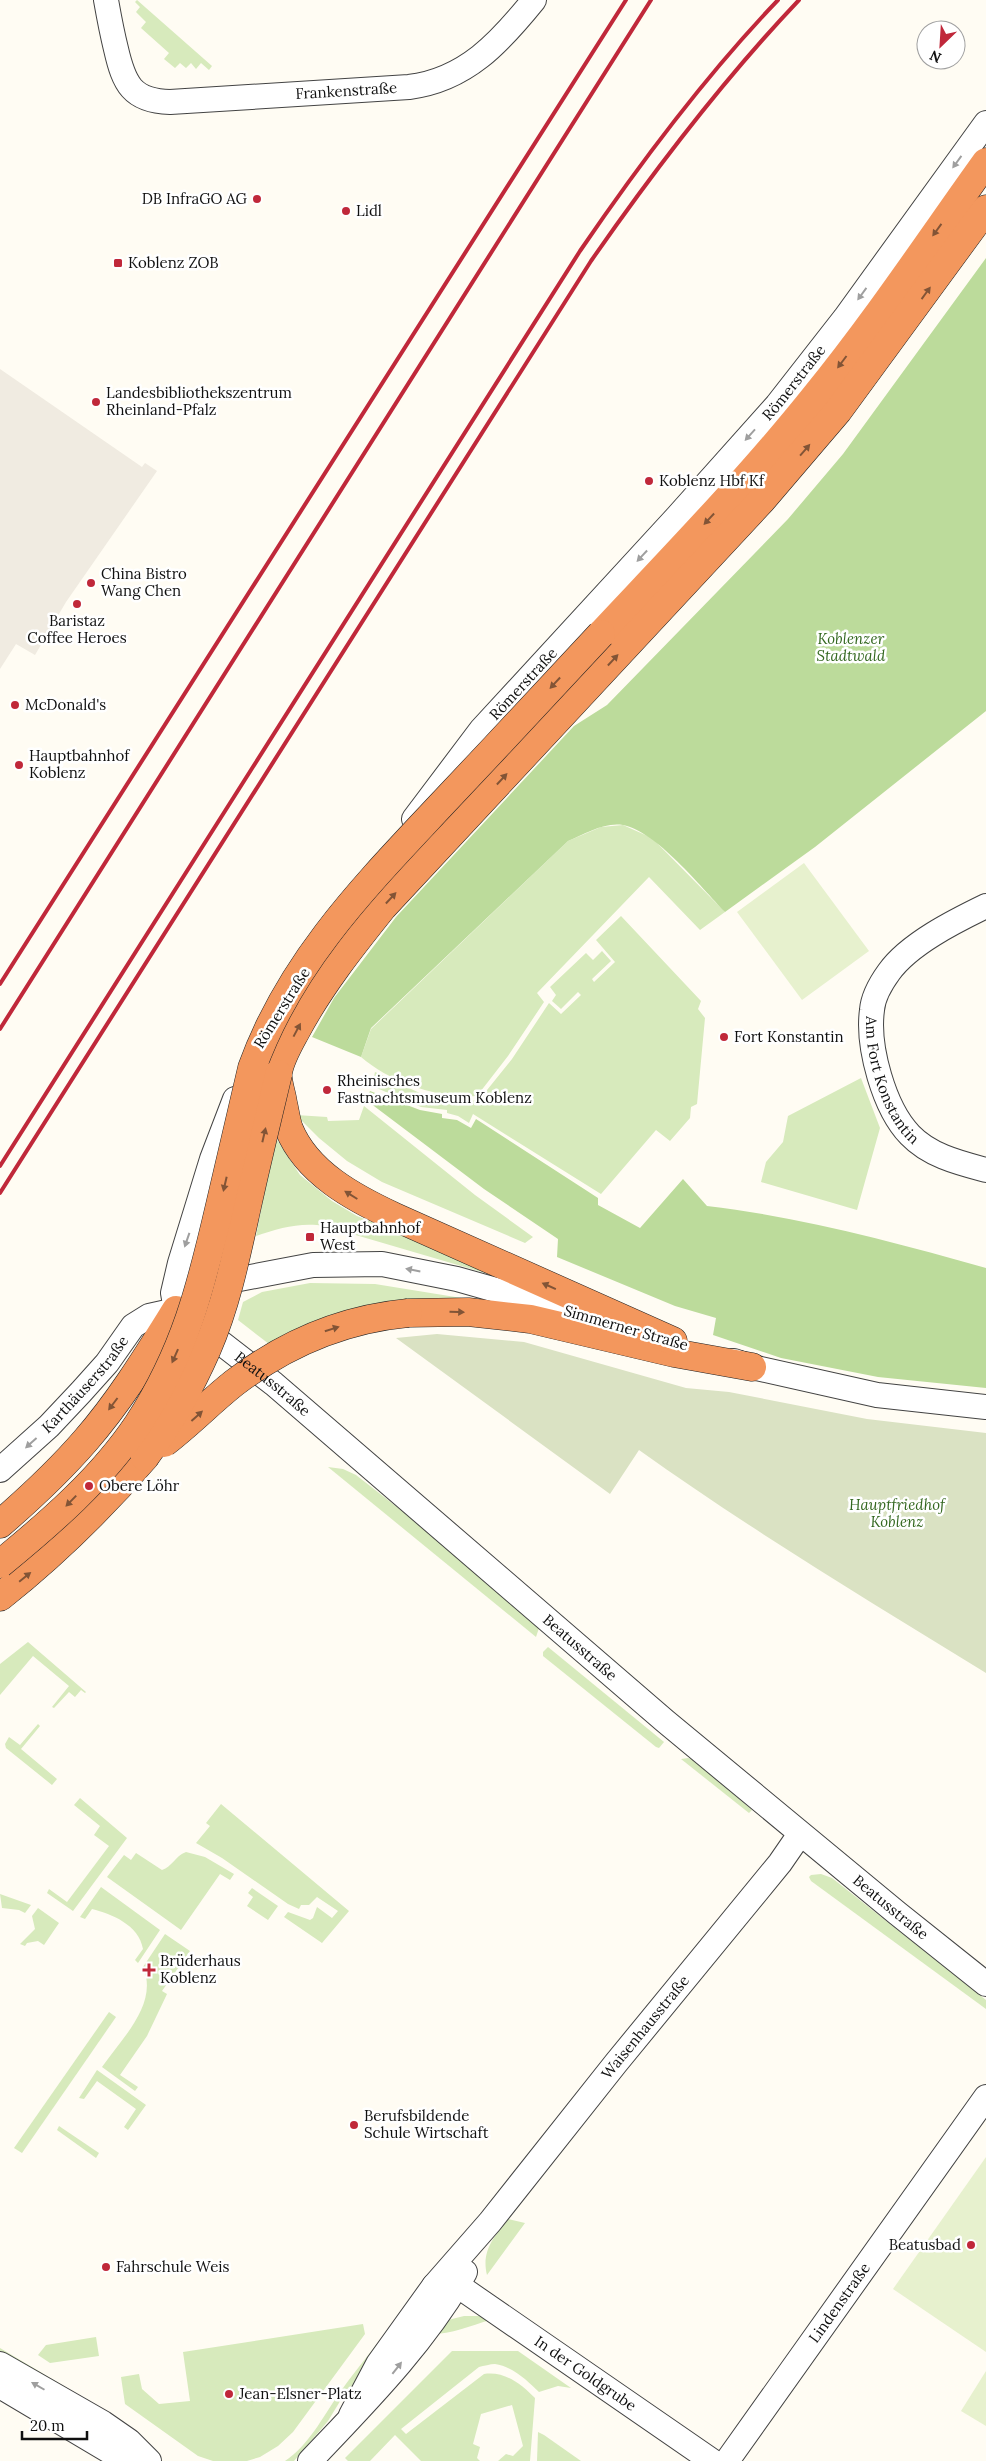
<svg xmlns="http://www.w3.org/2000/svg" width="986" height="2461" font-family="Lora,serif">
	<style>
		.green { fill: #d7eabc }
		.forest { fill: #bcdb9b }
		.cemetery { fill: #dae2c3 }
		.pitch { fill: #e7f1ce }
		.plaza { fill: #f0ebe1 }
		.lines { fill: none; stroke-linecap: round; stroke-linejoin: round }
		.minor-casing { stroke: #434343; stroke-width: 26 }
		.highway-casing { stroke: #212121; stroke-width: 29 }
		.minor { stroke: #fff; stroke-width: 24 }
		.highway { stroke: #f3975d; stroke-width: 28 }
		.rail { stroke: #c0283a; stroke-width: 4 }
		.highway-bridge-casing { stroke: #212121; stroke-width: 29; stroke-linecap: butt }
		.highway-bridge { stroke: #f3975d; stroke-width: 28 }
		.oneway { fill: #9f9f9f }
		.oneway2 { fill: #825436 }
		.poi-dot { fill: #c0283a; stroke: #fff; stroke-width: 2 }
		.labels { text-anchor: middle; stroke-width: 5; stroke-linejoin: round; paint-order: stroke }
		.street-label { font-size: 15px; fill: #101010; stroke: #fff }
		.poi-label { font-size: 15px; fill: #101010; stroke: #fff; text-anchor: start }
		.park-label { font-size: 15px; font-style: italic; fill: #346820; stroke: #fff }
	</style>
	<rect width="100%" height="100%" fill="#fffcf3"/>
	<!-- green -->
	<g class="green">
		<path d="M137 0 212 66 209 70 201 63 196 69 191 63 186 68 180 63 175 68 164 59 169 53 141 28 146 22 136 12 140 7 135 2Z"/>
		<path d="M623 825 652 838 725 912 700 930 649 877 537 993 544 1002 508 1056 477 1096C438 1099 390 1082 361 1057L371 1029 568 841 601 827Z"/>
		<path d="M621 916 701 1001 698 1009 705 1018 697 1104 691 1107 690 1118 670 1141 656 1130 601 1194 473 1114 469 1123 458 1116 447 1113V1110L421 1107 372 1086 375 1072 426 1096 461 1102 479 1100 512 1059 549 1003 561 1014 581 995 578 992 561 1009 552 1001 556 995 550 987 586 953 593 960 602 951 611 961 592 979 594 982 615 962 596 940Z"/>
		<path d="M861 1078 880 1128 857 1210 761 1182 766 1162 783 1142 788 1116Z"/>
		<path d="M364 1106 475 1195 533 1237 525 1243 382 1182 347 1161 319 1138 296 1115 327 1117 328 1121 359 1120Z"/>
		<path d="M277 1140 300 1175 332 1201 357 1216 526 1285 325 1226C300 1222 279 1228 256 1236L274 1142Z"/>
		<path d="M310 1283 375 1284 480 1301 269 1344 238 1320 243 1302 262 1292Z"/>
		<path d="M328 1467 343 1469 356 1475 420 1525 539 1628 536 1637Z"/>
		<path d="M28 1642 86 1692 85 1693 81 1690 75 1697 69 1692 54 1708 52 1707 69 1686 33 1656 0 1695V1664Z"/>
		<path d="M548 1647 664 1742 659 1748 656 1747 543 1656V1652Z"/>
		<path d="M38 1724 40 1726 21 1749 57 1779 52 1785 6 1748 5 1744 9 1737 20 1745Z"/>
		<path d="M688 1758 695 1760 752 1810 749 1813 681 1759Z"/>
		<path d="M80 1798 127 1838 73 1911 47 1893 49 1889 67 1902 109 1846 94 1835 100 1826 74 1805Z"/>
		<path d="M221 1804 349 1911 322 1943 284 1917 288 1912 310 1920 313 1918 317 1907 332 1918 338 1911 317 1897 309 1905H301L299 1909 288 1904 222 1858 196 1843 210 1826 206 1823Z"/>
		<path d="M186 1852 205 1857 234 1874 230 1880 220 1874 181 1930 107 1877 124 1855 131 1860 136 1853 162 1870C172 1867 175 1856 186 1852Z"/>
		<path d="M821 1874 832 1878 986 2000V2009L811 1881 809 1877 811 1875Z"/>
		<path d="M101 1887 160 1930 138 1963 135 1960 143 1949C139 1925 112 1914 92 1909L85 1919 80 1917Z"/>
		<path d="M252 1888 278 1906 268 1920 247 1906 253 1897 248 1893Z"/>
		<path d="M0 1894 31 1905 25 1913 19 1910 2 1908Z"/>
		<path d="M38 1908 59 1923 44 1945 38 1941 27 1943 25 1946 20 1944 35 1929 32 1916Z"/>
		<path d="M165 1934 190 1951 162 1991 167 1994 147 2036 120 2075 138 2087 135 2091 102 2067C122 2038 159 2004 143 1967Z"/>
		<path d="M109 2012 116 2017 22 2153 14 2148Z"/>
		<path d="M97 2070 146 2105 128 2130 124 2127 136 2109 97 2081 84 2099 79 2098Z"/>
		<path d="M59 2126 99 2153 96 2158 57 2130Z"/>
		<path d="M508 2219 525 2223 487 2275C481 2251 494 2237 508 2219Z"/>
		<path d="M464 2316H479L490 2320C470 2326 452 2334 431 2334L444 2321Z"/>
		<path d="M363 2324 365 2334 293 2432 278 2446 260 2457 247 2461H213L198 2456 125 2404 121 2377 139 2374 142 2389 159 2404 190 2401 183 2352Z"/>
		<path d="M96 2337 99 2356 50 2363 38 2355 46 2345Z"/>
		<path d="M380 2340 385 2344 342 2398 328 2421 294 2461H285C308 2446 323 2417 338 2395 351 2376 366 2358 380 2340Z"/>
		<path d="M0 2348 104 2410 0 2354Z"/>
		<path d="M452 2351H518L571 2388 558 2386 539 2392C528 2381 512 2366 495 2364 490 2364 484 2366 479 2367L401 2429 406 2434 484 2374C505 2371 521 2384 535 2398L530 2461H498L506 2454 513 2456 523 2446 512 2405 481 2414 473 2444 480 2447 477 2458 480 2461H421L395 2435 370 2461H348L345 2458Z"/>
		<path d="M538 2432 544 2435 581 2461H537Z"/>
	</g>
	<!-- forest -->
	<g class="forest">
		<path d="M986 258V711L815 847 725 912C702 888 656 831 623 825 604 822 585 834 568 841L371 1028 361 1057 312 1037 334 998 396 917 574 726 607 705 788 519 843 454Z"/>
		<path d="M370 1091 420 1110 442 1114V1118L457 1120 471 1128 476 1119 598 1198V1205L640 1228 683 1179 707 1206C802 1217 894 1242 986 1268V1388L878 1377 781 1358 713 1335 716 1318 675 1306 557 1257 558 1239 484 1189 366 1100Z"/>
	</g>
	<!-- cemetery -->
	<path class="cemetery" d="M437 1334 524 1342 686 1388 729 1392 867 1419 986 1433V1673C869 1601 751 1530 639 1450L610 1494 396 1338Z"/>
	<!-- pitch -->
	<g class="pitch">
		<path d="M804 863 869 951 802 1000 737 912Z"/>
		<path d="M986 2157V2352L893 2289Z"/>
		<path d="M986 2371V2426L961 2411Z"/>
	</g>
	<!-- plaza -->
	<path class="plaza" d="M0 369 142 467 145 463 157 471 66 602 35 655 16 644 0 669Z"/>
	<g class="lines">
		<!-- minor casing -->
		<g class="minor-casing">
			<g id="minor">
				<path id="s1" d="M106 0C109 17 112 33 116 49 124 84 132 101 170 102L409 87C466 80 500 42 534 0"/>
				<path id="s2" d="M414 819 481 730 677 517 777 405 845 318 986 123"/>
				<path id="s3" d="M986 906C955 921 909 944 889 972 881 983 873 997 872 1010 867 1047 884 1108 910 1135 930 1156 960 1163 986 1170"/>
				<path d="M176 1310 173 1293 180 1263 212 1159 235 1099"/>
				<path id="s4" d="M198 1325 274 1384 665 1721 897 1913 986 1984"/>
				<path d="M734 1361 752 1367 877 1395 986 1407"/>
				<path id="s5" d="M0 1470 49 1426 81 1392 107 1363 133 1326 149 1316 176 1310 224 1282 313 1265 382 1264 457 1279 609 1322"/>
				<path id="s6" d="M434 2286 448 2282 457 2285 712 2461"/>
				<path d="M0 2364 103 2423 129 2441 149 2461"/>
				<path d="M0 2386 126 2461"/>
				<path id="s7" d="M351 2415 378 2364 434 2286 490 2222 616 2063 780 1863 800 1834"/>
				<path d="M310 2461C366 2402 424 2344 465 2272"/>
				<path id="s8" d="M727 2461 986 2097"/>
			</g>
		</g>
		<!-- highway casing -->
		<g class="highway-casing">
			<g id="highway">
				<path d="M601 634C674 556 749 479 816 395 877 320 930 240 986 162"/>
				<path d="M408 1313 468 1312 530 1319 674 1353 752 1367"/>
				<path d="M673 1341 395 1217C354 1198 307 1173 289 1129 286 1121 285 1111 283 1103 282 1094 277 1082 278 1073 280 1059 289 1044 296 1031 320 986 351 947 383 907L762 500 838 411 986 209"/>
				<path d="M0 1524C30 1498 59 1471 85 1441 120 1401 148 1355 176 1310"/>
				<path d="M0 1597C53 1555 101 1508 145 1457"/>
			</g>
		</g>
		<!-- minor -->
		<use href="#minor" class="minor"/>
		<!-- highway -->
		<use href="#highway" class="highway"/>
		<!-- rail -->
		<g class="rail">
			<path d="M0 984 626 0"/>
			<path d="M0 1029 651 0"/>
			<path d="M0 1166 580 251C640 163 704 77 778 0"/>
			<path d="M0 1193 591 261C655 169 722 81 799 0"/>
		</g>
		<!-- highway-bridge casing -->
		<g class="highway-bridge-casing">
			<g id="highway-bridge">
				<path d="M164 1443C189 1424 210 1402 234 1383 285 1344 344 1319 408 1313"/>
				<path d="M145 1457C170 1423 190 1388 207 1349 226 1305 236 1257 246 1211 256 1165 267 1120 278 1074"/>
				<path d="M0 1564C50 1523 102 1478 138 1424 185 1352 201 1287 220 1205 231 1159 241 1114 252 1068 290 962 365 886 440 806 494 749 547 692 601 634"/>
			</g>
		</g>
		<!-- highway-bridge -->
		<use href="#highway-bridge" class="highway-bridge"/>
	</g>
	<!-- one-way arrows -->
	<defs><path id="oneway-solid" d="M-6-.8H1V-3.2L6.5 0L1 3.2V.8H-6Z" transform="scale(1.25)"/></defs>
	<g class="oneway">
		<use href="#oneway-solid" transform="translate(957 162) rotate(126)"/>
		<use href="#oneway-solid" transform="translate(862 294) rotate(126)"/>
		<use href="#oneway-solid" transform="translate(750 435) rotate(132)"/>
		<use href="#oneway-solid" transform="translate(642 556) rotate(133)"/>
		<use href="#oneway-solid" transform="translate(187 1240) rotate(109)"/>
		<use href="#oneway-solid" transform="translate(413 1270) rotate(-169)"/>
		<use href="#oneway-solid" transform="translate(31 1443) rotate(138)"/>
		<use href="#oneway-solid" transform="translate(397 2368) rotate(-52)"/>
		<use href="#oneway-solid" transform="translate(38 2386) rotate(-150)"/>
	</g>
	<g class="oneway2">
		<use href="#oneway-solid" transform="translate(937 230) rotate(126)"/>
		<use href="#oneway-solid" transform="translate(926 293) rotate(-54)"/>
		<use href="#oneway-solid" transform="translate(842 362) rotate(127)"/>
		<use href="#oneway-solid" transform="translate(805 450) rotate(-49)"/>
		<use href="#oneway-solid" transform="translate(709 519) rotate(133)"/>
		<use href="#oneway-solid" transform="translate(613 660) rotate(-47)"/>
		<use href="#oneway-solid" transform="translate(555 683) rotate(133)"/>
		<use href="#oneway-solid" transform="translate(502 779) rotate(-47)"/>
		<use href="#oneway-solid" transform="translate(391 898) rotate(-47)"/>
		<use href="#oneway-solid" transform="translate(297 1030) rotate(-62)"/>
		<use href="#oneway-solid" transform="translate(264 1135) rotate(-77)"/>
		<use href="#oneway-solid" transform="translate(225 1184) rotate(103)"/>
		<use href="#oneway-solid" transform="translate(351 1195) rotate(-148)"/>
		<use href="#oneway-solid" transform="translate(549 1286) rotate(-156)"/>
		<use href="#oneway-solid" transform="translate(457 1312) rotate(2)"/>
		<use href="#oneway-solid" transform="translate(332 1329) rotate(-17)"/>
		<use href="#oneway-solid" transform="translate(175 1356) rotate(114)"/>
		<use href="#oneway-solid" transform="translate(113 1404) rotate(127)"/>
		<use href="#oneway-solid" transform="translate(197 1416) rotate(-42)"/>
		<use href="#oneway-solid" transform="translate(71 1501) rotate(134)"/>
		<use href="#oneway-solid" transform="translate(25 1577) rotate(-39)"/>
	</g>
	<!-- markers -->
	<g class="poi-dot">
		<circle cx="257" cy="199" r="5"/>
		<circle cx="346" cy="211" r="5"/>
		<rect x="113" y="258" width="10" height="10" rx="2.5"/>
		<circle cx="96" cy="402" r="5"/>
		<circle cx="649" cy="481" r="5"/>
		<circle cx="91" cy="583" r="5"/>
		<circle cx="77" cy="604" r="5"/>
		<circle cx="15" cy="705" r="5"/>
		<circle cx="19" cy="765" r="5"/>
		<circle cx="724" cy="1037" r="5"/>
		<circle cx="327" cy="1090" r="5"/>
		<rect x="305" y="1232" width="10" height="10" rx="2.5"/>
		<circle cx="89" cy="1486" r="5"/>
		<path d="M146.5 1962.5h5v5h5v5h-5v5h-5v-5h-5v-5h5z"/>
		<circle cx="354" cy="2125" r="5"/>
		<circle cx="971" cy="2245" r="5"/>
		<circle cx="106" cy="2267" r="5"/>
		<circle cx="229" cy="2394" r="5"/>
	</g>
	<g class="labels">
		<!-- street labels -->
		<g class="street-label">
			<text dy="5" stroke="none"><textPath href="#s1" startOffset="311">Frankenstraße</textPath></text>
			<text dy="5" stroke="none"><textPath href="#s2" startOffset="579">Römerstraße</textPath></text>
			<text dy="5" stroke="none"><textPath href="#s2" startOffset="174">Römerstraße</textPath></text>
			<text transform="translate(282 1008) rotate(-58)" y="5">Römerstraße</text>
			<text dy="5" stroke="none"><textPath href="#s3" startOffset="235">Am Fort Konstantin</textPath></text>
			<text transform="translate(626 1328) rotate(16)" y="5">Simmerner Straße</text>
			<text dy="5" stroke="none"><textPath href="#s5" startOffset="121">Karthäuserstraße</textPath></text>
			<text dy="5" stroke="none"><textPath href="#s4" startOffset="95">Beatusstraße</textPath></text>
			<text dy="5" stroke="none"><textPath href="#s4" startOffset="500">Beatusstraße</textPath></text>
			<text dy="5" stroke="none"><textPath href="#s4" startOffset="905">Beatusstraße</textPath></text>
			<text dy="5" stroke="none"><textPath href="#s7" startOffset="488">Waisenhausstraße</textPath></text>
			<text dy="5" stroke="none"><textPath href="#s8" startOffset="194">Lindenstraße</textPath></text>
			<text dy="5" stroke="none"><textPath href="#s6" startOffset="180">In der Goldgrube</textPath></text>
		</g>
		<!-- poi labels -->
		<g class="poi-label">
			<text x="247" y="204" text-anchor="end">DB InfraGO AG</text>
			<text x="356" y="216">Lidl</text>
			<text x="128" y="268">Koblenz ZOB</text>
			<text x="106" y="398">Landesbibliothekszentrum<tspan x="106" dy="17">Rheinland-Pfalz</tspan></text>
			<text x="659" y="486">Koblenz Hbf Kf</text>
			<text x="101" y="579">China Bistro<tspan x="101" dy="17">Wang Chen</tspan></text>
			<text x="77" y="626" text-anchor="middle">Baristaz<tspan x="77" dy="17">Coffee Heroes</tspan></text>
			<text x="25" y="710">McDonald's</text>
			<text x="29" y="761">Hauptbahnhof<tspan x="29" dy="17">Koblenz</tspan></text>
			<text x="734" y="1042">Fort Konstantin</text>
			<text x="337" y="1086">Rheinisches<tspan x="337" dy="17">Fastnachtsmuseum Koblenz</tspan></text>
			<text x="320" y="1233">Hauptbahnhof<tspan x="320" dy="17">West</tspan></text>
			<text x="99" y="1491">Obere Löhr</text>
			<text x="160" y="1966">Brüderhaus<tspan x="160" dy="17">Koblenz</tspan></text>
			<text x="364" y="2121">Berufsbildende<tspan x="364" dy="17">Schule Wirtschaft</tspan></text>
			<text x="961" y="2250" text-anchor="end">Beatusbad</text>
			<text x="116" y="2272">Fahrschule Weis</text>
			<text x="239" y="2399">Jean-Elsner-Platz</text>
		</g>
		<!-- park labels -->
		<g class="park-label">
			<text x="851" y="644">Koblenzer<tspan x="851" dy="17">Stadtwald</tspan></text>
			<text x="897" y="1510">Hauptfriedhof<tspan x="897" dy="17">Koblenz</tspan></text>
		</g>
	</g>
	<!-- north arrow -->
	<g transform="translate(941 45) rotate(205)"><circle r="24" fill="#ffffff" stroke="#9f9f9f"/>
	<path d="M0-4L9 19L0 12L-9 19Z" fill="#c0283a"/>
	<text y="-8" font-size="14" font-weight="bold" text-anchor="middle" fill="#101010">N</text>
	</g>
	<!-- scale -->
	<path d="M22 2431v8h65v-8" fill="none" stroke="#101010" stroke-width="2.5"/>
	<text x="30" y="2431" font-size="15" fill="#101010" stroke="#ffffff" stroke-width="4" paint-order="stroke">20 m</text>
</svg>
